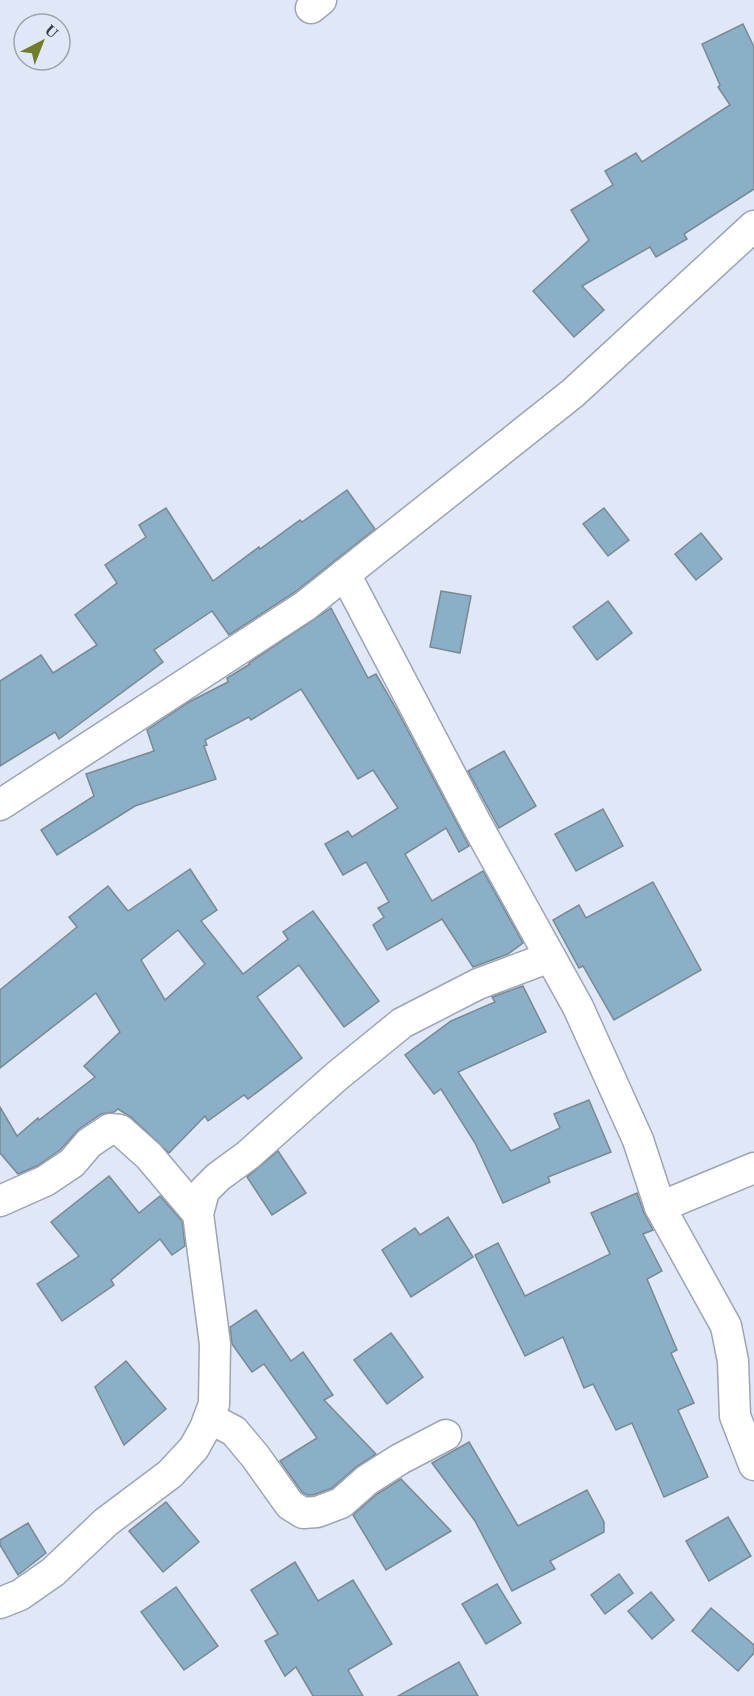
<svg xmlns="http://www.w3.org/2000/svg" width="754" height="1696" font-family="Georgia,serif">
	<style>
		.building { fill: #8aafc6; stroke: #798993; stroke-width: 1.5; fill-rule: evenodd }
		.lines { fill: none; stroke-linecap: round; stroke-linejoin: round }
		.minor-casing { stroke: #9da4b3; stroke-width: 33 }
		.minor { stroke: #fff; stroke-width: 30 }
	</style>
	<rect width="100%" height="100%" fill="#e0e8f8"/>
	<!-- building -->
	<g class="building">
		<path d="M743 24 754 47V189L684 234 687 239 656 257 650 247 582 286 604 310 574 337 533 291 589 240 571 210 613 185 605 171 636 153 642 162 730 105 718 87 720 85 702 44Z"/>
		<path d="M347 490 375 529 295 592 229 635 212 611 154 650 163 662 59 739 55 732 0 766V681L41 655 53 673 97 645 75 615 117 583 105 565 146 537 139 525 166 508 213 581 259 547 260 549 300 520 302 522Z"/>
		<path d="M604 508 629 540 608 556 583 524Z"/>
		<path d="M701 533 722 559 696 580 675 554Z"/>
		<path d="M441 591 471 596 460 653 430 647Z"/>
		<path d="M608 601 632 633 597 660 573 627Z"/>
		<path d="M331 608 368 678 376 674 398 712 469 846 459 852 446 828 405 854 432 901 483 871 523 943 508 954 473 967 442 919 387 950 373 925 384 917 378 908 389 902 366 862 343 875 325 844 348 831 352 837 398 808 373 770 358 779 301 689 251 720 249 717 205 740 207 745 204 746 216 779 135 806 57 855 41 830 94 796 86 774 154 751 147 730 189 702 228 682 227 678 250 664 249 663Z"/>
		<path d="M504 751 536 806 499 828 468 771Z"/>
		<path d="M603 809 623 846 576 871 555 834Z"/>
		<path d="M190 869 217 910 201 921 243 974 288 939 283 932 313 911 379 1001 344 1027 299 965 257 997 302 1058 248 1099 244 1095 208 1121 205 1116 169 1153 131 1117 118 1109 114 1112 101 1114 79 1129 60 1150 37 1166 18 1174 0 1153V1107L17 1136 38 1118 39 1120 95 1077 84 1066 120 1032 96 993 0 1068V990L77 927 69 917 108 886 128 911ZM178 930 205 964 165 1000 141 960Z"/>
		<path d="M653 882 701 970 614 1020 583 966 579 968 553 920 579 905 586 918Z"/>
		<path d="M523 986 546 1032 458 1072 511 1151 560 1128 554 1114 589 1100 611 1152 548 1177 550 1182 503 1203 475 1143 441 1089 434 1094 405 1055 451 1021 495 1002 492 997Z"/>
		<path d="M278 1151 306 1193 272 1215 247 1177Z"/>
		<path d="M109 1176 139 1213 160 1196 182 1221 185 1246 172 1255 160 1239 111 1280 114 1285 62 1321 37 1284 79 1256 51 1222Z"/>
		<path d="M637 1193 644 1213 653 1230 643 1234 662 1271 647 1279 677 1350 671 1353 694 1403 678 1410 708 1477 664 1497 632 1423 616 1430 593 1384 584 1388 563 1337 525 1356 475 1255 498 1243 525 1296 610 1254 591 1213Z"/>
		<path d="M448 1217 473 1257 411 1297 382 1250 415 1228 420 1235Z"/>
		<path d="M256 1310 291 1361 303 1352 333 1395 324 1400 376 1454 356 1467 332 1488 313 1495H307L302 1492 280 1461 317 1438 264 1364 252 1372 232 1344 230 1327Z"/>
		<path d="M391 1333 423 1377 387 1404 354 1360Z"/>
		<path d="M126 1361 166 1409 124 1445 95 1387Z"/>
		<path d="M469 1442 518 1526 587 1490 604 1522V1532L550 1561 555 1569 512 1591 475 1521 432 1463Z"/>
		<path d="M401 1479 451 1531 386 1570 353 1515 377 1494Z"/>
		<path d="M166 1502 199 1542 163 1572 129 1531Z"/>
		<path d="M728 1517 751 1556 709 1581 686 1541Z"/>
		<path d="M28 1523 46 1553 18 1575 0 1545V1540Z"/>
		<path d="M295 1562 318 1601 353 1580 392 1644 348 1670 363 1696H313L296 1667 285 1676 265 1641 278 1634 251 1590Z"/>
		<path d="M619 1574 633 1593 605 1614 591 1595Z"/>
		<path d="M497 1584 521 1623 486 1644 462 1604Z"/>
		<path d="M176 1587 218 1646 184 1670 141 1612Z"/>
		<path d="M651 1592 674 1620 652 1639 628 1611Z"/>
		<path d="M711 1608 754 1645V1653L738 1671 692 1631Z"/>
		<path d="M459 1662 478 1696H398Z"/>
	</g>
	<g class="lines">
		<!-- minor casing -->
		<g class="minor-casing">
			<g id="minor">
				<path d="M311 8 321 0"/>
				<path d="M345 574 476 823 578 1007 638 1140 660 1207 726 1326 733 1361 735 1416 754 1465"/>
				<path d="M0 805 305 606 573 393 754 226"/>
				<path d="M0 1201 45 1181 72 1163 89 1143 110 1129 120 1130 149 1156 198 1214"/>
				<path d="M660 1207 754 1168"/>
				<path d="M209 1418 234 1431 255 1456 290 1505 303 1513 317 1512 341 1503 367 1480 400 1459 446 1435"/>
				<path d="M0 1603 20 1595 53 1572 106 1522 170 1474 194 1448 205 1428 214 1404 215 1344 198 1214 204 1191 218 1177 248 1155 337 1076 402 1023 478 984 550 957"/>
			</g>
		</g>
		<!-- minor -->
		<use href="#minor" class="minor"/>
	</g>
	<!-- north arrow -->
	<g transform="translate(42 42) rotate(42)"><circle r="28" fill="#e0e8f8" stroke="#9da3b0" stroke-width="1.5"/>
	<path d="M0-4.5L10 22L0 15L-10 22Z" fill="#717c28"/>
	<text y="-9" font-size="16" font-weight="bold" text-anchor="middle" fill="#393c43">U</text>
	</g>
</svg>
